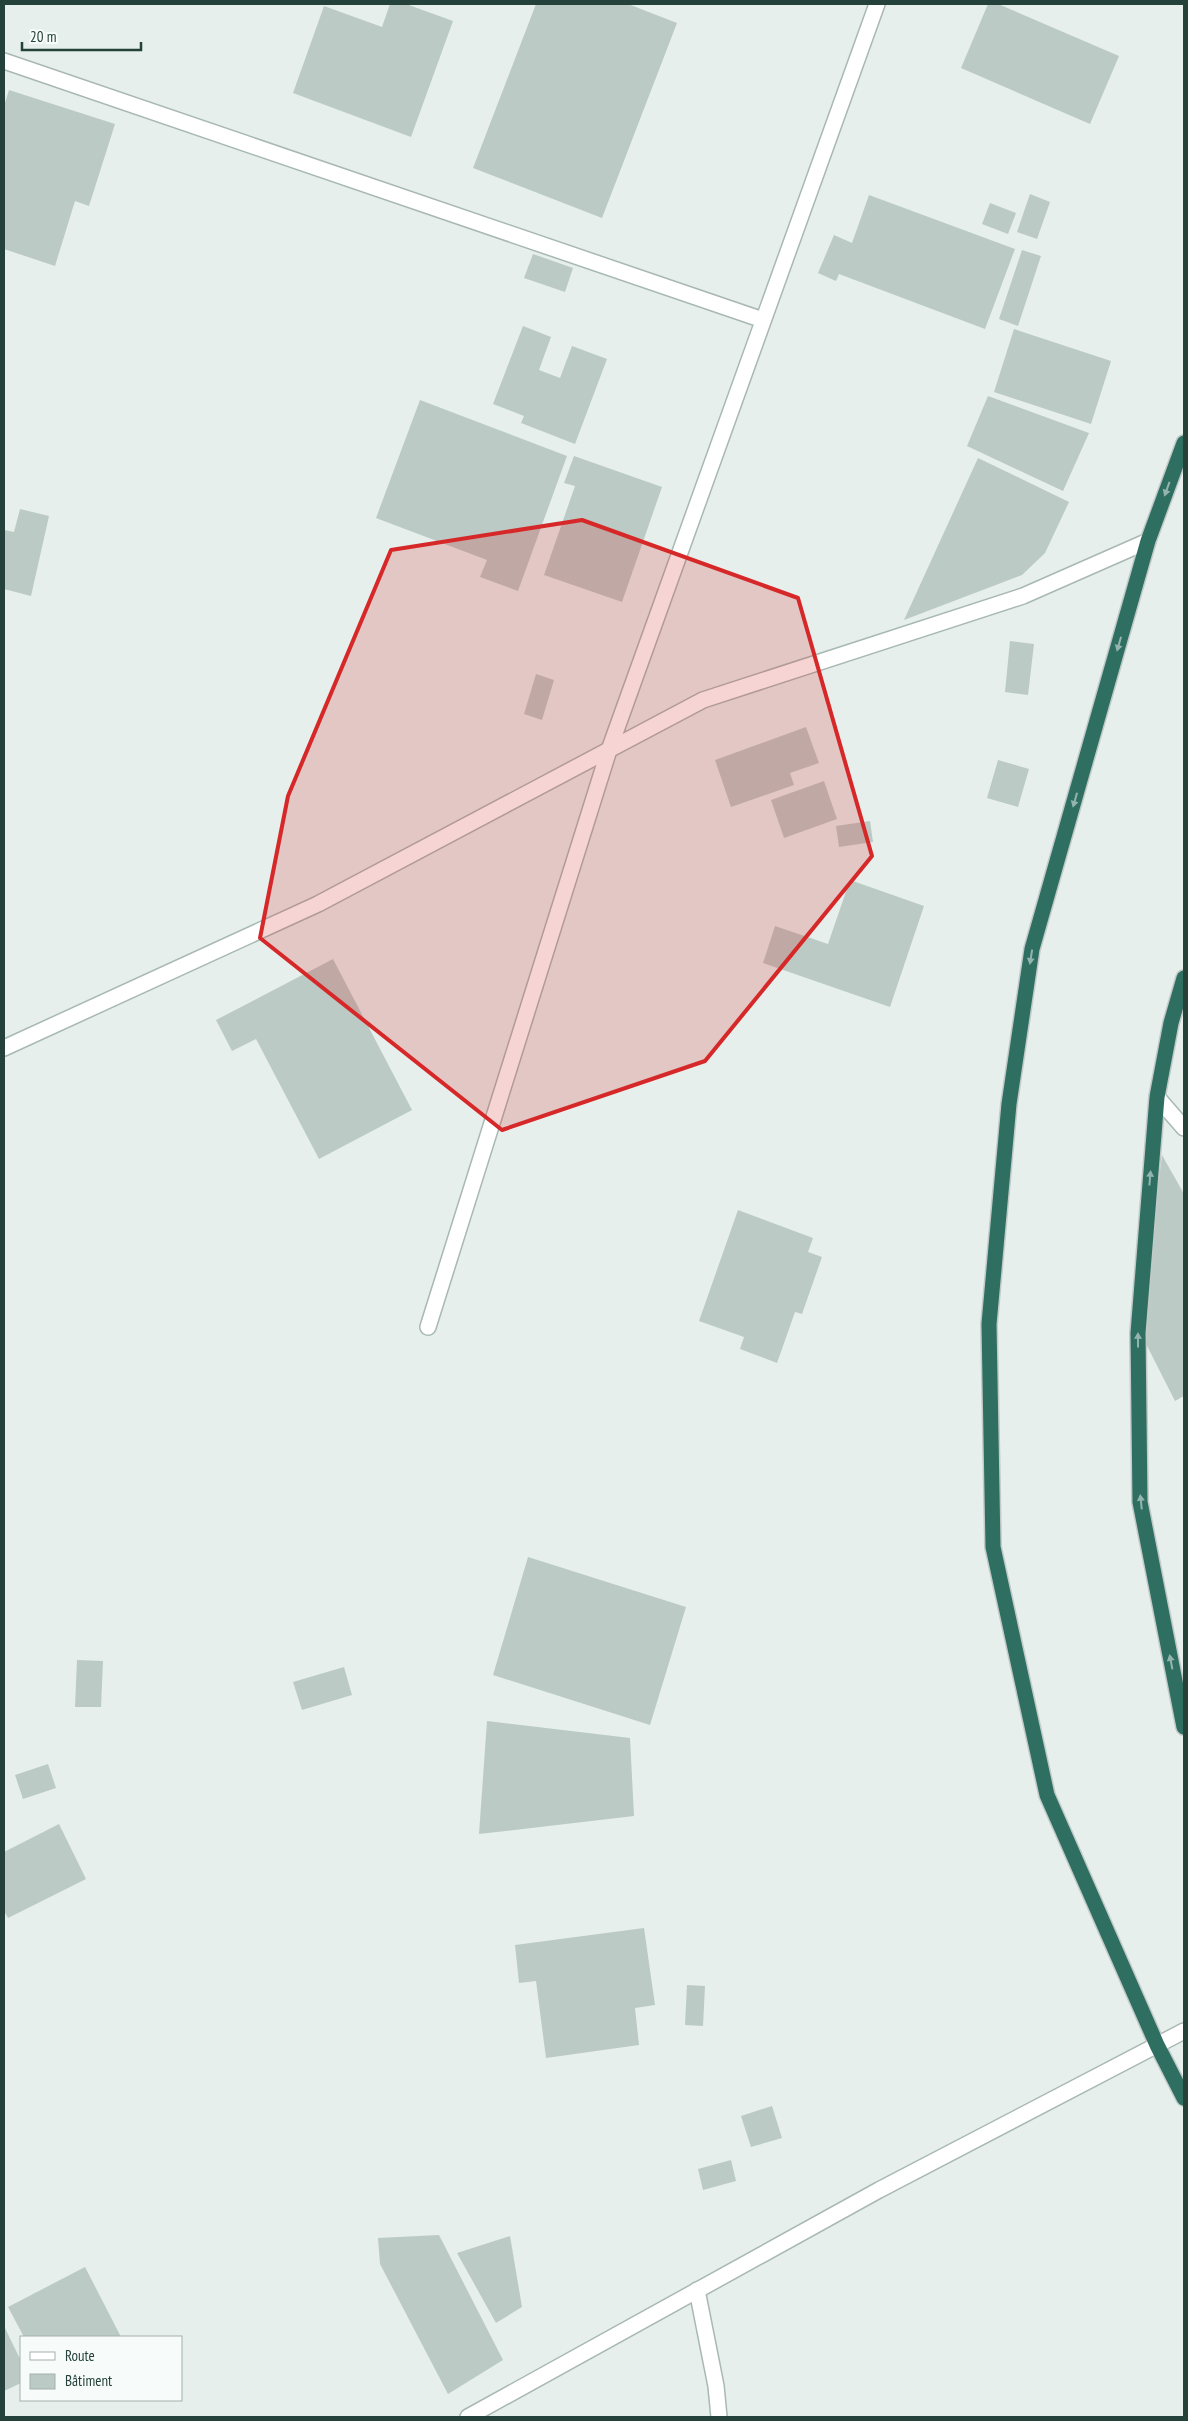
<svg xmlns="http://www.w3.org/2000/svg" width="1188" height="2421" font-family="'PT Sans Narrow',sans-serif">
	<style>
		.building { fill: #bbcac4 }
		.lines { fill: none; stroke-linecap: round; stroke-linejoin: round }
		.minor-casing { stroke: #a8b8b2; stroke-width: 18 }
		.highway-casing { stroke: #c2cac8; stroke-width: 18 }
		.minor { stroke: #fff; stroke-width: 15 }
		.highway { stroke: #2f6f62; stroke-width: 15 }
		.oneway { fill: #93b5ae }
		.marked { fill: #d62828; fill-opacity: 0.2; stroke: #d62828; stroke-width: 4; stroke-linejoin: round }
	</style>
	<rect width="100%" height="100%" fill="#e6efeb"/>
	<!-- building -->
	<g class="building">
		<path d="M390 4H406L453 21 411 137 293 93 324 6 382 27Z"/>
		<path d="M536 4H628L677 23 602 218 473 168Z"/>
		<path d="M988 4H998L1119 56 1090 124 961 68Z"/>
		<path d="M9 90 115 124 89 206 75 201 55 266 4 249V106Z"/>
		<path d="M1030 194 1050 202 1037 239 1017 232Z"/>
		<path d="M869 195 1015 249 985 329 839 274 836 281 818 273 834 235 852 243Z"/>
		<path d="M990 203 1016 213 1008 234 982 224Z"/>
		<path d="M1022 250 1041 256 1018 326 999 319Z"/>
		<path d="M533 254 573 268 565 292 524 278Z"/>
		<path d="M523 326 551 337 539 370 560 378 572 346 607 359 575 444 521 423 524 416 493 404Z"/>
		<path d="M1014 329 1111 361 1091 424 994 392Z"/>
		<path d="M988 396 1089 433 1063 491 967 446Z"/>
		<path d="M420 400 567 456 518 591 480 577 487 560 376 518Z"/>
		<path d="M574 456 662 487 622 602 544 575 575 486 564 483Z"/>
		<path d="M978 458 1069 502 1045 553 1022 575 904 620Z"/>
		<path d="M20 509 49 516 31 596 4 589V530L14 532Z"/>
		<path d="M1010 641 1034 644 1028 695 1005 692Z"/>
		<path d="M536 674 554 680 542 720 524 714Z"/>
		<path d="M806 727 819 763 790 773 794 785 731 807 715 760Z"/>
		<path d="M998 760 1029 769 1018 807 987 798Z"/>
		<path d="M824 781 837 819 784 838 771 800Z"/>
		<path d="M870 821 873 842 839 847 836 826Z"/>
		<path d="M850 880 924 906 890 1007 763 963 775 926 828 944Z"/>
		<path d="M333 959 412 1110 319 1159 256 1039 232 1051 216 1020Z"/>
		<path d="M1162 1155 1184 1194V1396L1175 1401 1140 1332Z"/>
		<path d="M738 1210 813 1238 808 1252 822 1257 802 1314 795 1312 777 1363 740 1349 744 1337 699 1321Z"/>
		<path d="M528 1557 686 1607 650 1725 493 1675Z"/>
		<path d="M77 1660 103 1661 101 1707H75Z"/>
		<path d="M344 1667 352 1695 302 1710 293 1682Z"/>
		<path d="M487 1721 630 1738 634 1816 479 1834Z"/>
		<path d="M48 1764 56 1788 23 1799 15 1775Z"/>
		<path d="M59 1824 86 1879 8 1918 4 1911V1852Z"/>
		<path d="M644 1928 655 2005 635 2008 639 2045 546 2058 536 1981 519 1983 515 1945Z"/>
		<path d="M687 1985 705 1986 703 2026 685 2025Z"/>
		<path d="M772 2106 782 2138 751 2147 741 2116Z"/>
		<path d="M731 2160 736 2181 703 2190 698 2169Z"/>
		<path d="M439 2235 503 2360 448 2394 380 2264 378 2238Z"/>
		<path d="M510 2236 522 2307 496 2323 457 2253Z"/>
		<path d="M85 2267 121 2337H24L8 2307Z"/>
		<path d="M4 2326 21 2361V2383L4 2391Z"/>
	</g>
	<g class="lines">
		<!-- minor casing -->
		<g class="minor-casing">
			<g id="minor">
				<path d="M4 61 763 320"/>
				<path d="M4 1048 318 904 703 700 1023 596 1148 541"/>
				<path d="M1157 1097 1184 1128"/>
				<path d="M428 1327 609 750 877 4"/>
				<path d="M697 2290 716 2386 719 2417"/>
				<path d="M468 2417 879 2190 1184 2031"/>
			</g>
		</g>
		<!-- highway casing -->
		<g class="highway-casing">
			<g id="highway">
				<path d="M1184 443 1148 541 1032 949 1009 1104 989 1324 993 1547 1047 1795 1157 2045 1184 2098"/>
				<path d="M1184 978 1171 1023 1157 1097 1138 1333 1140 1502 1184 1727"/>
			</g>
		</g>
		<!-- minor -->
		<use href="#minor" class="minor"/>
		<!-- highway -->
		<use href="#highway" class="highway"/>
	</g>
	<!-- one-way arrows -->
	<defs><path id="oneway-solid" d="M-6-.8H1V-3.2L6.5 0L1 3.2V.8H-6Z" transform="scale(1.25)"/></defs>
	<g class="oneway">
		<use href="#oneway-solid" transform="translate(1167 489) rotate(110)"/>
		<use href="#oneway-solid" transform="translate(1119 644) rotate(106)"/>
		<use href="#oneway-solid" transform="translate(1075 800) rotate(106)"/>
		<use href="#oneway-solid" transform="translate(1031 957) rotate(99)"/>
		<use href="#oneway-solid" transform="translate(1150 1178) rotate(-85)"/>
		<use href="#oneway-solid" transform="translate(1138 1340) rotate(-90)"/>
		<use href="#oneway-solid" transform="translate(1141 1502) rotate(-96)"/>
		<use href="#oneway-solid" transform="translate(1171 1662) rotate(-101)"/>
	</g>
	<!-- marked area -->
	<path class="marked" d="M582 520 798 598 872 856 705 1061 502 1130 260 938 288 796 391 550Z"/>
	<!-- border -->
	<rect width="1188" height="2421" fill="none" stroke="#24423a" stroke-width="10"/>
	<!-- legend -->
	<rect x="20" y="2336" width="162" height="65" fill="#f7fbf9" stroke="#a3b1ad"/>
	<rect x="30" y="2352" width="25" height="8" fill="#ffffff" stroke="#a3b1ad"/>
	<text x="65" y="2361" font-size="15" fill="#24423a">Route</text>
	<rect x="30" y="2374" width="25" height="15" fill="#bbcac4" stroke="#a3b1ad"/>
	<text x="65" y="2386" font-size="15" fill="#24423a">Bâtiment</text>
	<!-- scale -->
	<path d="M22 42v8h119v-8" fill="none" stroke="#24423a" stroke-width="2.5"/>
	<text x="30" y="42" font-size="15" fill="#24423a" stroke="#f7fbf9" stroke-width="4" paint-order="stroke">20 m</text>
</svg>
